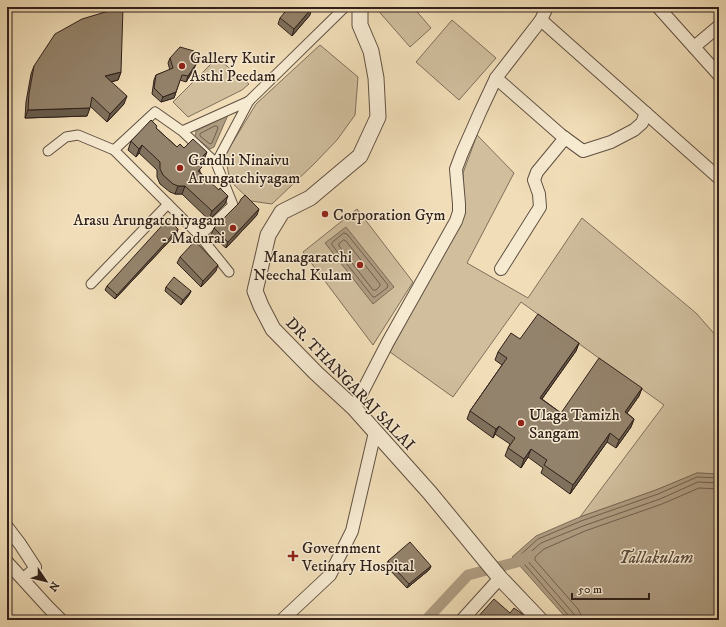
<svg xmlns="http://www.w3.org/2000/svg" width="726" height="627" font-family="'IM FELL DW Pica',serif">
	<style>
		.green { fill: #d0be9d; stroke: #806f5c }
		.water { fill: #af9d82; stroke: #7c6b58 }
		.lines { fill: none; stroke-linecap: round; stroke-linejoin: round }
		.shore { stroke: #705e4e; stroke-width: 1 }
		.canal { stroke: #af9d82; stroke-width: 11 }
		.pedestrian-casing { stroke: #605042; stroke-width: 11 }
		.minor-casing { stroke: #605042; stroke-width: 14 }
		.tertiary-casing { stroke: #605042; stroke-width: 17 }
		.pedestrian { stroke: #f6ead1; stroke-width: 9 }
		.minor { stroke: #f6ead1; stroke-width: 12 }
		.tertiary { stroke: #f6ead1; stroke-width: 15 }
		.wall { fill: #7f715d; stroke: #30201a }
		.shaded-wall { fill: #685c4c; stroke: #30201a }
		.building { fill: #94836c; stroke: #30201a }
		.poi-dot { fill: #8f2418; stroke: #f6ead1; stroke-width: 1.5 }
		.labels { text-anchor: middle; stroke-width: 3; stroke-linejoin: round; paint-order: stroke }
		.poi-label { font-size: 16px; fill: #30201a; stroke: #f6ead1; text-anchor: start }
		.street-label { font-size: 16px; fill: #30201a; stroke: #f6ead1 }
		.water-label { font-size: 17px; font-style: italic; fill: #5c4c3e; stroke: #f6ead1 }
	</style>
	<rect width="100%" height="100%" fill="#f1deb8"/>
	<filter id="stains"><feTurbulence type="fractalNoise" baseFrequency=".005" numOctaves="4"/><feColorMatrix values="0 0 0 0 .2 0 0 0 0 .09 0 0 0 0 .02 0 0 0 .5 -.17"/></filter>
	<radialGradient id="worn" r=".72"><stop offset=".6" stop-color="#630" stop-opacity="0"/><stop offset="1" stop-color="#630" stop-opacity=".3"/></radialGradient>
	<!-- green -->
	<g class="green">
		<path d="M375 7H413L431 28 410 47Z"/>
		<path d="M452 20 496 58 459 100 416 62Z"/>
		<path d="M320 45 358 77 355 115 337 140 314 164 272 204 251 201 230 181 225 155 256 104Z"/>
		<path d="M217 58 249 84 242 90 188 117 173 102Z"/>
		<path d="M477 135 514 173 467 263 528 298 582 218 696 313 719 339V474L697 473 656 490 580 517 664 405 521 302 453 397 390 352 465 214 463 173Z"/>
		<path d="M357 209 413 282 373 345 303 252Z"/>
	</g>
	<!-- water -->
	<g class="water">
		<path d="M228 115 214 147 210 149 195 137 196 131Z"/>
		<path d="M346 227 394 287 373 304 325 243Z"/>
		<path d="M697 473 719 474V607L711 620H568L512 557 536 536 580 517 656 490Z"/>
	</g>
	<g class="lines">
		<!-- shore -->
		<g class="shore">
			<path d="M215 126H217L218 128 212 143 210 144 200 136V134Z"/>
			<path d="M344 233 347 234 388 285 387 288 375 297H373L332 245V243Z"/>
			<path d="M344 240 346 241 380 284V286L376 290H373L339 246V244Z"/>
			<path d="M570 620 569 616 519 558V556L538 539 581 521 658 494 697 477 719 478"/>
			<path d="M576 620 575 616 573 613 526 559V556L541 543 583 526 660 499 698 482 719 483"/>
			<path d="M582 620 581 615 578 609 535 560V557L544 549 585 531 662 504 699 488 719 489"/>
		</g>
		<!-- canal -->
		<path class="canal" d="M426 620 468 575 517 562 529 556"/>
		<!-- pedestrian casing -->
		<g class="pedestrian-casing">
			<g id="pedestrian">
				<path d="M249 101 345 7"/>
				<path d="M182 131 249 101 216 163 233 205 200 236 114 150 155 112 182 131 216 163"/>
				<path d="M48 151 66 137 78 135 114 150"/>
				<path d="M200 236 229 272"/>
				<path d="M91 284 168 204"/>
			</g>
		</g>
		<!-- minor casing -->
		<g class="minor-casing">
			<g id="minor">
				<path d="M547 7 541 20 719 178"/>
				<path d="M658 7 719 75"/>
				<path d="M694 47 719 26"/>
				<path d="M496 78 561 135 583 151 611 142 634 130 642 123 646 113"/>
				<path d="M501 269 540 207 539 194 534 180 537 172 565 138"/>
				<path d="M354 408 388 342 456 221 459 212V204L456 169 462 153 481 110 496 78 541 20"/>
				<path d="M7 527 20 544 35 567 34 570 24 579"/>
				<path d="M7 562 48 607 61 620"/>
				<path d="M282 620 330 575 352 531 375 432"/>
				<path d="M462 620 500 578"/>
			</g>
		</g>
		<!-- tertiary casing -->
		<g class="tertiary-casing">
			<path id="tertiary" d="M360 7V25L371 51 376 78 378 117 360 156 310 198 282 212 268 235 255 291 261 306 273 329 316 373 354 408 430 493 500 578 540 620"/>
		</g>
		<!-- pedestrian -->
		<use href="#pedestrian" class="pedestrian"/>
		<!-- minor -->
		<use href="#minor" class="minor"/>
		<!-- tertiary -->
		<use href="#tertiary" class="tertiary"/>
	</g>
	<!-- wall -->
	<g class="wall">
		<path d="M310 15 292 36 278 24 280 18Z"/>
		<path d="M170 58 194 69 186 82 180 80 174 98 161 102 152 94 154 80 156 75 170 70 168 63Z"/>
		<path d="M34 66 121 72 118 80 111 82 124 104 107 122 90 106 87 116 25 118 26 102 31 74Z"/>
		<path d="M156 128 177 147 184 148 204 160 199 165 200 172 225 204 209 220 182 194H175L170 192 160 184 157 177V170L139 153 136 157 128 150 131 141Z"/>
		<path d="M257 215 226 248 211 235 214 228Z"/>
		<path d="M177 233 115 299 105 290 107 286Z"/>
		<path d="M180 257 216 271 201 287 177 263Z"/>
		<path d="M166 287 191 291 189 295 181 305 165 291Z"/>
		<path d="M520 339 579 343 576 351 542 399 561 413 642 388 639 396 627 413 634 419 631 427 616 448 607 442 570 494 541 473 543 468 528 457 521 468 505 456 508 448 510 444 495 434 493 438 467 419 470 411 502 365 495 360 498 352Z"/>
		<path d="M388 561 431 566 429 570 407 588 386 566Z"/>
	</g>
	<!-- shaded-wall -->
	<g class="shaded-wall">
		<path d="M312 8 310 15 292 36 294 29Z"/>
		<path d="M196 64 194 69 186 82 188 76Z"/>
		<path d="M121 72 118 80 102 84 105 76Z"/>
		<path d="M176 92 174 98 161 102 163 97Z"/>
		<path d="M127 96 124 104 107 122 110 114Z"/>
		<path d="M90 108 87 116 25 118 28 110Z"/>
		<path d="M142 145 139 153 136 157 139 149Z"/>
		<path d="M207 152 204 160 194 171 197 162Z"/>
		<path d="M178 186H185L182 194H175Z"/>
		<path d="M228 196 225 204 209 220 212 211Z"/>
		<path d="M259 209 257 215 226 248 228 242Z"/>
		<path d="M178 229 177 233 115 299 117 295Z"/>
		<path d="M218 265 216 271 201 287 203 281Z"/>
		<path d="M191 291 189 295 181 305 183 300Z"/>
		<path d="M579 343 576 351 537 406 540 398Z"/>
		<path d="M642 388 639 396 622 420 625 412Z"/>
		<path d="M634 419 631 427 616 448 619 440Z"/>
		<path d="M499 426 493 438 496 429Z"/>
		<path d="M610 433 607 442 570 494 573 485Z"/>
		<path d="M531 449 528 457 521 468 524 459Z"/>
		<path d="M431 566 429 570 407 588 409 584Z"/>
	</g>
	<!-- building -->
	<g class="building">
		<path d="M122 7H123L121 72 105 76 127 96 110 114 92 97 90 108 28 110 29 94 34 66 55 34 82 19Z"/>
		<path d="M289 7H310L312 8 294 29 280 18Z"/>
		<path d="M180 47 194 51 196 64 188 76 182 75 176 92 163 97 154 88 156 75 173 68 170 58Z"/>
		<path d="M151 120 157 126 156 128 177 147 180 144 184 148 193 139 207 152 197 162 202 167 198 171 219 190 220 188 228 196 212 211 185 186H178L173 184 163 175 160 169V162L142 145 139 149 131 141Z"/>
		<path d="M245 195 259 209 228 242 214 228 239 203 241 199Z"/>
		<path d="M168 219 178 229 117 295 107 286Z"/>
		<path d="M195 241 218 265 203 281 180 257Z"/>
		<path d="M174 277 191 291 183 300 166 287Z"/>
		<path d="M538 314 579 343 540 398 561 413 599 358 642 388 625 412 634 419 619 440 610 433 573 485 544 465 547 460 531 449 524 459 508 448 515 438 499 426 496 429 470 411 507 358 498 352 511 333 520 339Z"/>
		<path d="M410 542 431 566 409 584 388 561Z"/>
		<path d="M494 599 510 613 514 608 528 618 527 619 528 620H475Z"/>
	</g>
	<!-- markers -->
	<g class="poi-dot">
		<circle cx="182" cy="66" r="4"/>
		<circle cx="180" cy="168" r="4"/>
		<circle cx="325" cy="214" r="4"/>
		<circle cx="233" cy="228" r="4"/>
		<circle cx="360" cy="265" r="4"/>
		<circle cx="521" cy="423" r="4"/>
		<path d="M291 550h4v4h4v4h-4v4h-4v-4h-4v-4h4z"/>
	</g>
	<g class="labels">
		<!-- poi labels -->
		<g class="poi-label">
			<text x="190" y="63">Gallery Kutir<tspan x="190" dy="18">Asthi Peedam</tspan></text>
			<text x="188" y="165">Gandhi Ninaivu<tspan x="188" dy="18">Arungatchiyagam</tspan></text>
			<text x="333" y="220">Corporation Gym</text>
			<text x="225" y="225" text-anchor="end">Arasu Arungatchiyagam<tspan x="225" dy="18">- Madurai</tspan></text>
			<text x="352" y="262" text-anchor="end">Managaratchi<tspan x="352" dy="18">Neechal Kulam</tspan></text>
			<text x="529" y="420">Ulaga Tamizh<tspan x="529" dy="18">Sangam</tspan></text>
			<text x="302" y="553">Government<tspan x="302" dy="18">Vetinary Hospital</tspan></text>
		</g>
		<!-- street labels -->
		<g class="street-label">
			<text transform="translate(351 383) rotate(46)" y="6">DR. THANGARAJ SALAI</text>
		</g>
		<!-- water labels -->
		<g class="water-label">
			<text x="656" y="563">Tallakulam</text>
		</g>
	</g>
	<!-- margin -->
	<rect width="726" height="627" fill="none" stroke="#f1deb8" stroke-width="24"/>
	<rect x="8" y="8" width="710" height="611" fill="none" stroke="#30201a" stroke-width="2"/>
	<rect x="12" y="12" width="702" height="603" fill="none" stroke="#30201a"/>
	<!-- north arrow -->
	<g transform="translate(46 581) rotate(125)" stroke="#f6ead1" stroke-width="3" paint-order="stroke">
	<path d="M0-3L7 15L0 10L-7 15Z" fill="#30201a"/>
	<text y="-6" font-size="11" font-weight="bold" text-anchor="middle" fill="#30201a">N</text>
	</g>
	<!-- scale -->
	<path d="M572 593v6h77v-6" fill="none" stroke="#30201a" stroke-width="2"/>
	<text x="578" y="593" font-size="12" fill="#30201a" stroke="#f6ead1" stroke-width="3" paint-order="stroke">50 m</text>
	<rect width="100%" height="100%" filter="url(#stains)"/>
	<rect width="100%" height="100%" fill="url(#worn)"/>
</svg>
